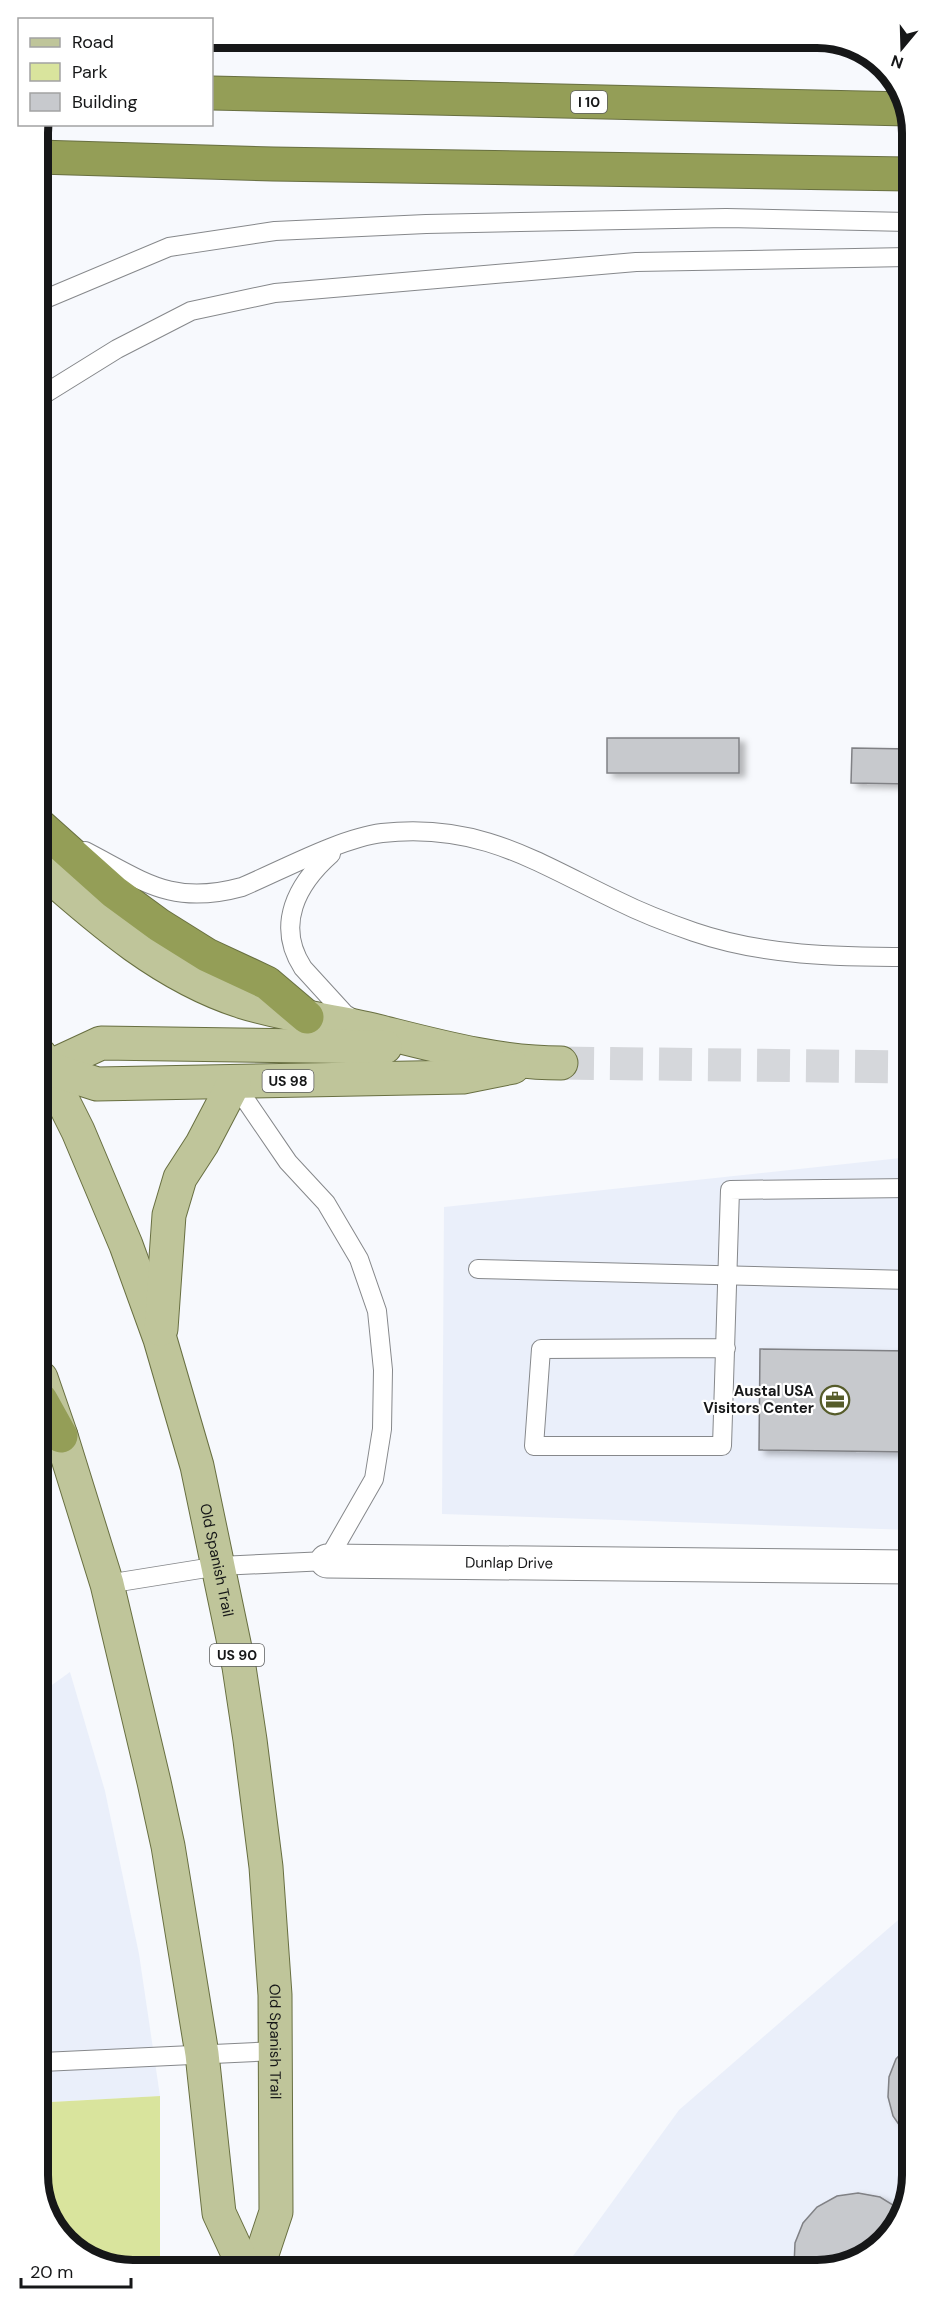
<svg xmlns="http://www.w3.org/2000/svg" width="950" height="2308" font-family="'DM Sans',sans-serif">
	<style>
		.built { fill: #eaeffa }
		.green { fill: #d9e49d }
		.building { fill: #c7c9cd; stroke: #808185; stroke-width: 1.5; filter: url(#shadow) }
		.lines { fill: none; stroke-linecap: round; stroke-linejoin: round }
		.primary-tunnel { stroke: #d5d7db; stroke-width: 33; stroke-dasharray: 33 16; stroke-linecap: butt }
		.service-casing { stroke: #86888b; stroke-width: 20 }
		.minor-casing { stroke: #86888b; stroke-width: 35 }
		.primary-casing { stroke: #686f41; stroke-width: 35 }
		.motorway-casing { stroke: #686f41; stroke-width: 35 }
		.service { stroke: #fff; stroke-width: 18 }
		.minor { stroke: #fff; stroke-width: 33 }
		.primary { stroke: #bfc59a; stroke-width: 33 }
		.motorway { stroke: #949e57; stroke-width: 33 }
		.labels { text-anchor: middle; stroke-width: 4.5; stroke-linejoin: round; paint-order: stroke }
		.shield { fill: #fff; stroke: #5c5d5d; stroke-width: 1.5 }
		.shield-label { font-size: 14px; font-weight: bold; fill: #161718 }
		.poi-label { font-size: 15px; font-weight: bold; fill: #161718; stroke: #fff; text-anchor: end }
		.street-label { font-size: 15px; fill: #161718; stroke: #fff }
		.rim { fill: none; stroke: #161718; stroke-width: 8 }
	</style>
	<defs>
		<filter id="shadow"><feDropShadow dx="6" dy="4" stdDeviation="3" flood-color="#0004"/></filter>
	</defs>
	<rect width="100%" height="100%" fill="#f7f9fd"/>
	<!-- built -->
	<g class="built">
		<path d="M910 1157 911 1530 442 1514 444 1207Z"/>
		<path d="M70 1672 105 1791 139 1954 160 2096 51 2102 50 2215 42 2205 41 1693Z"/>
		<path d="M912 1908V2175L893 2233 847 2266 565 2267 679 2110Z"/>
	</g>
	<!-- green -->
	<path class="green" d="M160 2096V2270H127L75 2250 50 2215 51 2102Z"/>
	<!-- building -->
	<g class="building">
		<rect x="607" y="738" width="132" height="35"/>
		<path d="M852 748 909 749V784L851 783Z"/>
		<path d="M760 1349 911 1351V1452L759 1450Z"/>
		<path d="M912 2042V2139L904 2132 893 2116 888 2097 889 2077 896 2059Z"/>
		<path d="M858 2193 880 2197 901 2210 893 2233 847 2266H794L795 2243 803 2223 817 2207 837 2196Z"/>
	</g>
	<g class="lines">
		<!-- primary-tunnel -->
		<path class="primary-tunnel" d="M561 1063 910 1067"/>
		<!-- service casing -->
		<g class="service-casing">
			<g id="service">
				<path d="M38 302 169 247 275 231 426 224 726 218 908 222"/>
				<path d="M38 398 117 349 191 311 275 293 636 262 908 257"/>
				<path d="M85 851C145 882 172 906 242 887 282 870 341 838 382 833 479 822 536 862 618 901 642 913 668 923 694 932 764 956 837 957 910 957"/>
				<path d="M331 854C297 884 275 925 303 968L345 1014 357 1021"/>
				<path d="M478 1269 910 1280"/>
				<path d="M726 1348 541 1349 534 1446H722L730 1190 910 1188"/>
				<path d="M107 1584 219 1566 327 1561 374 1479 382 1429 383 1370 377 1311 359 1259 326 1203 288 1162 234 1083"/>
				<path d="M42 2062 276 2051"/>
			</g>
		</g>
		<!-- minor casing -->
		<g class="minor-casing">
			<g id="minor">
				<path id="s1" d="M327 1561 911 1567"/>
			</g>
		</g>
		<!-- primary casing -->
		<g class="primary-casing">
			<g id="primary">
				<path d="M39 867C100 921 164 977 243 1002 287 1016 333 1020 377 1031 437 1046 498 1063 561 1063"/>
				<path id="s2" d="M40 1055 78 1131 126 1245 160 1339 197 1466 239 1667 250 1740 266 1867 275 1995 276 2212 257 2269"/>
				<path d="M40 1068H47L101 1043 385 1047"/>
				<path d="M47 1068 97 1084 463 1077 513 1067"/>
				<path d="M161 1329 169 1215 180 1178 202 1144 234 1083"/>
				<path d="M41 1378 61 1436 107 1584 154 1782 168 1846 202 2054 219 2213 245 2269"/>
			</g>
		</g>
		<!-- motorway casing -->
		<g class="motorway-casing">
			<g id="motorway">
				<path d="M212 93 908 109"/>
				<path d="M38 157 273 164 908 174"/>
				<path d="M39 825 114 892 159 925 207 955 267 983 307 1017"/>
				<path d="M41 1400 61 1436"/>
			</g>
		</g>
		<!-- service -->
		<use href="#service" class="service"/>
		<!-- minor -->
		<use href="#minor" class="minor"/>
		<!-- primary -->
		<use href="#primary" class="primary"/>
		<!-- motorway -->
		<use href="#motorway" class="motorway"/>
	</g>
	<!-- icons -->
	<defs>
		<g id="office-ring" transform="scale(1.5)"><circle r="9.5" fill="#fff" stroke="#565c2a" stroke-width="1.5"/><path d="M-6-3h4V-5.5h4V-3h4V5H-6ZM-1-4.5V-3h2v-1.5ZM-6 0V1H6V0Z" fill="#565c2a"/></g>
	</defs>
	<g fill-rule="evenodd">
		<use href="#office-ring" x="835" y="1400"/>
	</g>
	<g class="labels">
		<!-- shield labels -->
		<g class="shield">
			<rect x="571" y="91" width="36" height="22" rx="4.5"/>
			<rect x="262.5" y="1070" width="51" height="22" rx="4.5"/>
			<rect x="210" y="1644" width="54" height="22" rx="4.5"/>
		</g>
		<g class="shield-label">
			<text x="589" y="107">I 10</text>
			<text x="288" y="1086">US 98</text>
			<text x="237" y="1660">US 90</text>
		</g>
		<!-- poi labels -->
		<g class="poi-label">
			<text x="814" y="1396">Austal USA<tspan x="814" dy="17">Visitors Center</tspan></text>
		</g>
		<!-- street labels -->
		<g class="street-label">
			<text dy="5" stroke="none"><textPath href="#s2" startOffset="537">Old Spanish Trail</textPath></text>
			<text dy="5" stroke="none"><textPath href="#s1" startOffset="182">Dunlap Drive</textPath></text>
			<text dy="5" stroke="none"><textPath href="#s2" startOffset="1023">Old Spanish Trail</textPath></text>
		</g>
	</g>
	<!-- crop -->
	<path d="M0 0H950V2308H0ZM133 48H817A85 85 0 0 1 902 133V2175A85 85 0 0 1 817 2260H133A85 85 0 0 1 48 2175V133A85 85 0 0 1 133 48Z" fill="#fff" fill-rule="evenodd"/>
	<path class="rim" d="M133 48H817A85 85 0 0 1 902 133V2175A85 85 0 0 1 817 2260H133A85 85 0 0 1 48 2175V133A85 85 0 0 1 133 48Z"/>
	<!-- legend -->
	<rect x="18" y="18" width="195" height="108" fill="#ffffff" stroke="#a2a2a3" stroke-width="1.5"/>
	<rect x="30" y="38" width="30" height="9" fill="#bfc59a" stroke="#a2a2a3" stroke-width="1.5"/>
	<text x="72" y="48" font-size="18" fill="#161718">Road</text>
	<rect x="30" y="63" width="30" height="18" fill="#d9e49d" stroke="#a2a2a3" stroke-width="1.5"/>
	<text x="72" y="78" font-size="18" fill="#161718">Park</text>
	<rect x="30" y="93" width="30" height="18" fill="#c7c9cd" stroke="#a2a2a3" stroke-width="1.5"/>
	<text x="72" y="108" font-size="18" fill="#161718">Building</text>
	<!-- north arrow -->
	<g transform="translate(902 48) rotate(199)" stroke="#ffffff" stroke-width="4.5" paint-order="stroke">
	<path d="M0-4.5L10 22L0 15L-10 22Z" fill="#161718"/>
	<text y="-9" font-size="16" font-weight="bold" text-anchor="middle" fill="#161718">N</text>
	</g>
	<!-- scale -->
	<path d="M21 2278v9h110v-9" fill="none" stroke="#161718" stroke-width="3"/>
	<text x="30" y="2278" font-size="18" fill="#161718" stroke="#ffffff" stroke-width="4.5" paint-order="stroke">20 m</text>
</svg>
